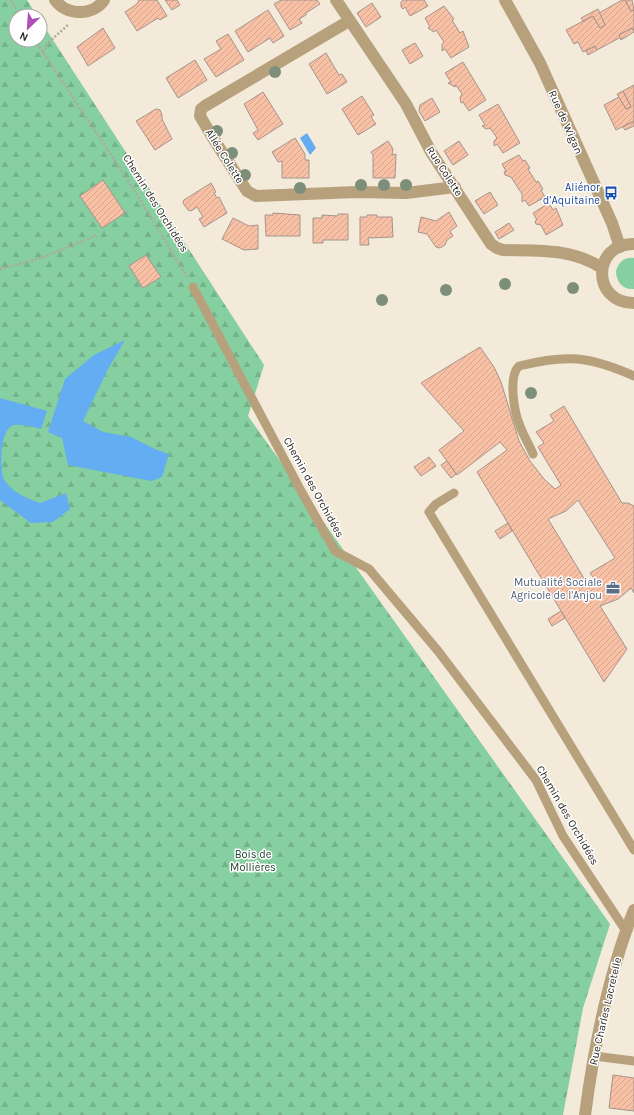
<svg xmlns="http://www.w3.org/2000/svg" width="634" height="1115" font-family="Karla,sans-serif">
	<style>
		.green { fill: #86cfa0 }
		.forest { fill: url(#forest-firs) }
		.water { fill: #64adf2 }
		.building { fill: url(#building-hatch); stroke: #a5948c; fill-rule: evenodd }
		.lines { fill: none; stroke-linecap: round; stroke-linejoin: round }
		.path { stroke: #afa89c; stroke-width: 2.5; stroke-dasharray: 2 2; stroke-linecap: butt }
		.lane { stroke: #b7a17d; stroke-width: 9 }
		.street { stroke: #b7a17d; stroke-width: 12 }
		.tree { fill: #7d8f7a }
		.labels { text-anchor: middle; stroke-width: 3; stroke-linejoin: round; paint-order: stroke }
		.street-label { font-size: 11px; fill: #292620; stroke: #fff }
		.transit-label { font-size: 11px; fill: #164399; stroke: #fff; text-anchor: end }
		.service-label { font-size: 11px; fill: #4e5e75; stroke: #fff; text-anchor: end }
		.park-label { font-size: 11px; fill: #1d442c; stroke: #fff }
	</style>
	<defs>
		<pattern id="forest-firs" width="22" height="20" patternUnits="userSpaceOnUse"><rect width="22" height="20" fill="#86cfa0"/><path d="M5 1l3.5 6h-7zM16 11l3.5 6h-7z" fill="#74b28a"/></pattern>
		<pattern id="building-hatch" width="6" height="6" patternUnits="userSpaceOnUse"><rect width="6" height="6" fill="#f8c0a5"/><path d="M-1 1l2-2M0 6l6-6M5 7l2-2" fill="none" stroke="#d5a58e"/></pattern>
	</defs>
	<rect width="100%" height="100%" fill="#f3eada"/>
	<!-- green -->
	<path class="green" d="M634 258V289C623 290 616 282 616 271 619 262 624 257 634 258Z"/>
	<!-- forest -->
	<path class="forest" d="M0 0H27L37 16H16V40H40V20L264 365 248 416 610 924 583 1008 563 1115H0Z"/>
	<!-- water -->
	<g class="water">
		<path d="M307 133 316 148 310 155 300 138Z"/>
		<path d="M125 340 108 369 83 421 103 432 131 437 157 450 169 454 162 477 151 481 68 465 62 438 48 432 65 379 94 355Z"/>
		<path d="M0 398 47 411 41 429C33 427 23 424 14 425 0 428 0 466 3 477 9 491 26 498 40 503L66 493 70 509 53 522 31 523 0 500Z"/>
	</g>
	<!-- building -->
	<g class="building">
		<path d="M139 0H157L167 16 160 20 158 18 137 31 125 12 137 4Z"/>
		<path d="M165 0H177L180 5 172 10Z"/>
		<path d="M281 0H317L320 4 306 13V15L299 19 302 23 290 30 274 4Z"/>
		<path d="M403 0H424L428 6 410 16 405 7 403 9 401 7V2Z"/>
		<path d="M622 0H625L631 11 634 10V30L632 28 619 35 621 37 597 50 595 46 583 52 578 42 574 44 566 30 593 16 600 28 605 25 599 13Z"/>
		<path d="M625 0H632L634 10 631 11Z"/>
		<path d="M372 3 381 17 366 27 357 13Z"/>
		<path d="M444 6 454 19 452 20 460 33 463 31 469 47 451 58 445 49 442 51V44L444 42 436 30 434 32 428 28 430 27 425 18Z"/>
		<path d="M598 9 605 25 600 28 593 16 583 21 581 18Z"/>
		<path d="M268 10 284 36 273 43 270 38 248 52 235 31Z"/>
		<path d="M103 28 115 48 88 66 77 47Z"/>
		<path d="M632 28 634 32 621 40 619 35Z"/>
		<path d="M228 34 244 60 216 77 204 59 221 49 216 41Z"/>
		<path d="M415 43 423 56 410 64 402 50Z"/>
		<path d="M595 46 597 50 588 55 586 51Z"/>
		<path d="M326 53 339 75 342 74 347 82 327 94 309 64Z"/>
		<path d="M195 60 207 80 178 98 166 78Z"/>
		<path d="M463 62 486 100 469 111 463 102 461 103 460 98 462 94 456 85 455 87 448 83 451 82 445 73Z"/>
		<path d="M634 85V121L616 130 604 105 619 97 626 109 631 107 623 91Z"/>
		<path d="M623 91 631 107 626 109 617 94Z"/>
		<path d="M263 92 283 124 258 140 253 133 258 130 244 104Z"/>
		<path d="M362 96 374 115 371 117 376 124 358 135 342 109Z"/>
		<path d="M432 98 440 112 425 121 419 111 420 105Z"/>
		<path d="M498 104 520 143 503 153 497 144 494 146V141L497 138 490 128 486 129 482 126 485 125 479 115Z"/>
		<path d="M156 109 160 110 162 115V119L172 139 155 150 136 121Z"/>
		<path d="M634 121V126L625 130 623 127Z"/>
		<path d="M295 138 305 154V160H309V178H282V161L278 162 272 152Z"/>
		<path d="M388 141 393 149 392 155 396 154 395 178H373V155L371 152Z"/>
		<path d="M459 141 468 155 453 165 444 151Z"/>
		<path d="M519 155 523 161 525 160 530 168 528 169 536 182 538 181 543 189 541 190 545 197 529 206 525 200 522 202V194L511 177 505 175 504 172 506 171 502 164Z"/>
		<path d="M103 180 125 213 102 228 80 196Z"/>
		<path d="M211 183 216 192 214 193 217 198 219 197 227 213 204 227 199 219 203 217 197 207 191 211 188 210 183 203 184 200Z"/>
		<path d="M490 192 498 205 484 214 475 201Z"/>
		<path d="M549 203 553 210 556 208 563 225 546 235 541 225 536 224 535 221 537 220 533 213Z"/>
		<path d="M449 212 457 226 450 231 453 236 447 240 445 245 440 248 436 247 427 234 418 232 421 217 436 221Z"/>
		<path d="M273 213 300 215V236H266L265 215H273Z"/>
		<path d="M338 214H348V240H323V243H313V218H322V215L338 216Z"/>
		<path d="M367 215H377V217H392L393 237 368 238 369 245H360V217H367Z"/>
		<path d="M233 218 249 226 258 225V249L244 250 222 239Z"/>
		<path d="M509 223 514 230 499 239 495 232Z"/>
		<path d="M146 255 161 277 143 288 129 266Z"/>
		<path d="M480 347 494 367 501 382 519 441 530 461 544 479 555 489 561 485 538 447 544 443 536 432 554 421 550 415 564 406 622 503H628L634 506V593L631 588 618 599 600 606 627 649 604 682 477 472 507 450 500 442 457 475 439 450 464 431 421 383ZM578 500 615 558 590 573 596 581 590 588 548 519 566 511Z"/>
		<path d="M429 457 436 466 421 476 414 467Z"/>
		<path d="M447 461 456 474 451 478 441 465Z"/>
		<path d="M508 523 512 531 500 539 495 531Z"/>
		<path d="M561 611 565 618 552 626 548 619Z"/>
		<path d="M613 1075 634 1078V1111L609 1108Z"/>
	</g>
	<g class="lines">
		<!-- path -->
		<g class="path">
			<path d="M11 0 20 16"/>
			<path d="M35 40 131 185 187 277"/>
			<path d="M43 53 48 43 69 24"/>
			<path d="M0 269 44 257 97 235"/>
		</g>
		<!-- lane -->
		<g class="lane">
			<path d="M193 287 301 491 335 551 369 569 438 651 536 780 563 836 626 931"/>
			<path d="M533 454C529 444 523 435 520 426 514 412 508 376 519 366 567 354 589 356 634 376"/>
			<path d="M454 493 436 504 429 512 634 850"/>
			<path d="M594 1056 634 1061"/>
		</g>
		<!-- street -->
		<g class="street">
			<path d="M55 0C67 16 93 16 104 0"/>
			<path d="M336 0 406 104 431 152 491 244 497 248 503 250C539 251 571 248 602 268"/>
			<path d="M505 0 540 63 612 223 620 247"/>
			<path d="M349 21 205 106 201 109 200 116 213 138 247 191 256 196 357 192 406 193 455 187"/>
			<path d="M634 244C592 243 591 303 634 303"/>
			<path d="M585 1115C594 1046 608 975 634 910"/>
		</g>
	</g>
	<!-- trees -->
	<g class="tree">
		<circle cx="275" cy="72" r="6"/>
		<circle cx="217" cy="131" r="6"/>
		<circle cx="232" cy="153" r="6"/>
		<circle cx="245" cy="175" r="6"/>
		<circle cx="361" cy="185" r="6"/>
		<circle cx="384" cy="185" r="6"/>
		<circle cx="406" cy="185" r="6"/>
		<circle cx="300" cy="188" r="6"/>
		<circle cx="505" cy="284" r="6"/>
		<circle cx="573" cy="288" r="6"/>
		<circle cx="446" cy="290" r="6"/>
		<circle cx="382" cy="300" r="6"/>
		<circle cx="531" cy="393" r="6"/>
	</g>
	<!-- icons -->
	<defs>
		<g id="bus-bare" transform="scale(1.08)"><path d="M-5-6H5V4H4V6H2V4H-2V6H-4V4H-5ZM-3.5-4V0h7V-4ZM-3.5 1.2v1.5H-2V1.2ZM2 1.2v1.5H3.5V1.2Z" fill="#1a4fb4" stroke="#fff" stroke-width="2.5" paint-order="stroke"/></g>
		<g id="office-bare" transform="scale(1.08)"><path d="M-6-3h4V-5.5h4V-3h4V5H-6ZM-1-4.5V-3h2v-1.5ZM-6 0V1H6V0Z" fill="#5c6f8a" stroke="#fff" stroke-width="2.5" paint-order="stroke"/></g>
	</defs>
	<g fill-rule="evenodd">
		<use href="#bus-bare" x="611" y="193"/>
		<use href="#office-bare" x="613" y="588"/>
	</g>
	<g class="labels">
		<!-- street labels -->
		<g class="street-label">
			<text transform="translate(566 122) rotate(66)" y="4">Rue de Wigan</text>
			<text transform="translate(225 156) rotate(58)" y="4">Allée Colette</text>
			<text transform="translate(445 171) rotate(57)" y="4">Rue Colette</text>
			<text transform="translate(156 203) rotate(58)" y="4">Chemin des Orchidées</text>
			<text transform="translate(314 487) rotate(61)" y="4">Chemin des Orchidées</text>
			<text transform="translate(568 815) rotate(60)" y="4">Chemin des Orchidées</text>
			<text transform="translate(605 1011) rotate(-77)" y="4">Rue Charles Lacretelle</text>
		</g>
		<!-- transit labels -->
		<g class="transit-label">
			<text x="600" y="191">Aliénor<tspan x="600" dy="13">d’Aquitaine</tspan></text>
		</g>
		<!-- service labels -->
		<g class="service-label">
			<text x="602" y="586">Mutualité Sociale<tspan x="602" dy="13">Agricole de l'Anjou</tspan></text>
		</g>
		<!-- park labels -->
		<g class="park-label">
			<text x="253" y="858">Bois de<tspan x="253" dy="13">Mollières</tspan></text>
		</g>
	</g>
	<!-- north arrow -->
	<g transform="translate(28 28) rotate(205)"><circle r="19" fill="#ffffff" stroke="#a9a8a6"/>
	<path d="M0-3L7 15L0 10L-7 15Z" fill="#ae4eb6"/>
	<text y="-6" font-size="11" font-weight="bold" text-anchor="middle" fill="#292620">N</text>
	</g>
</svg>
